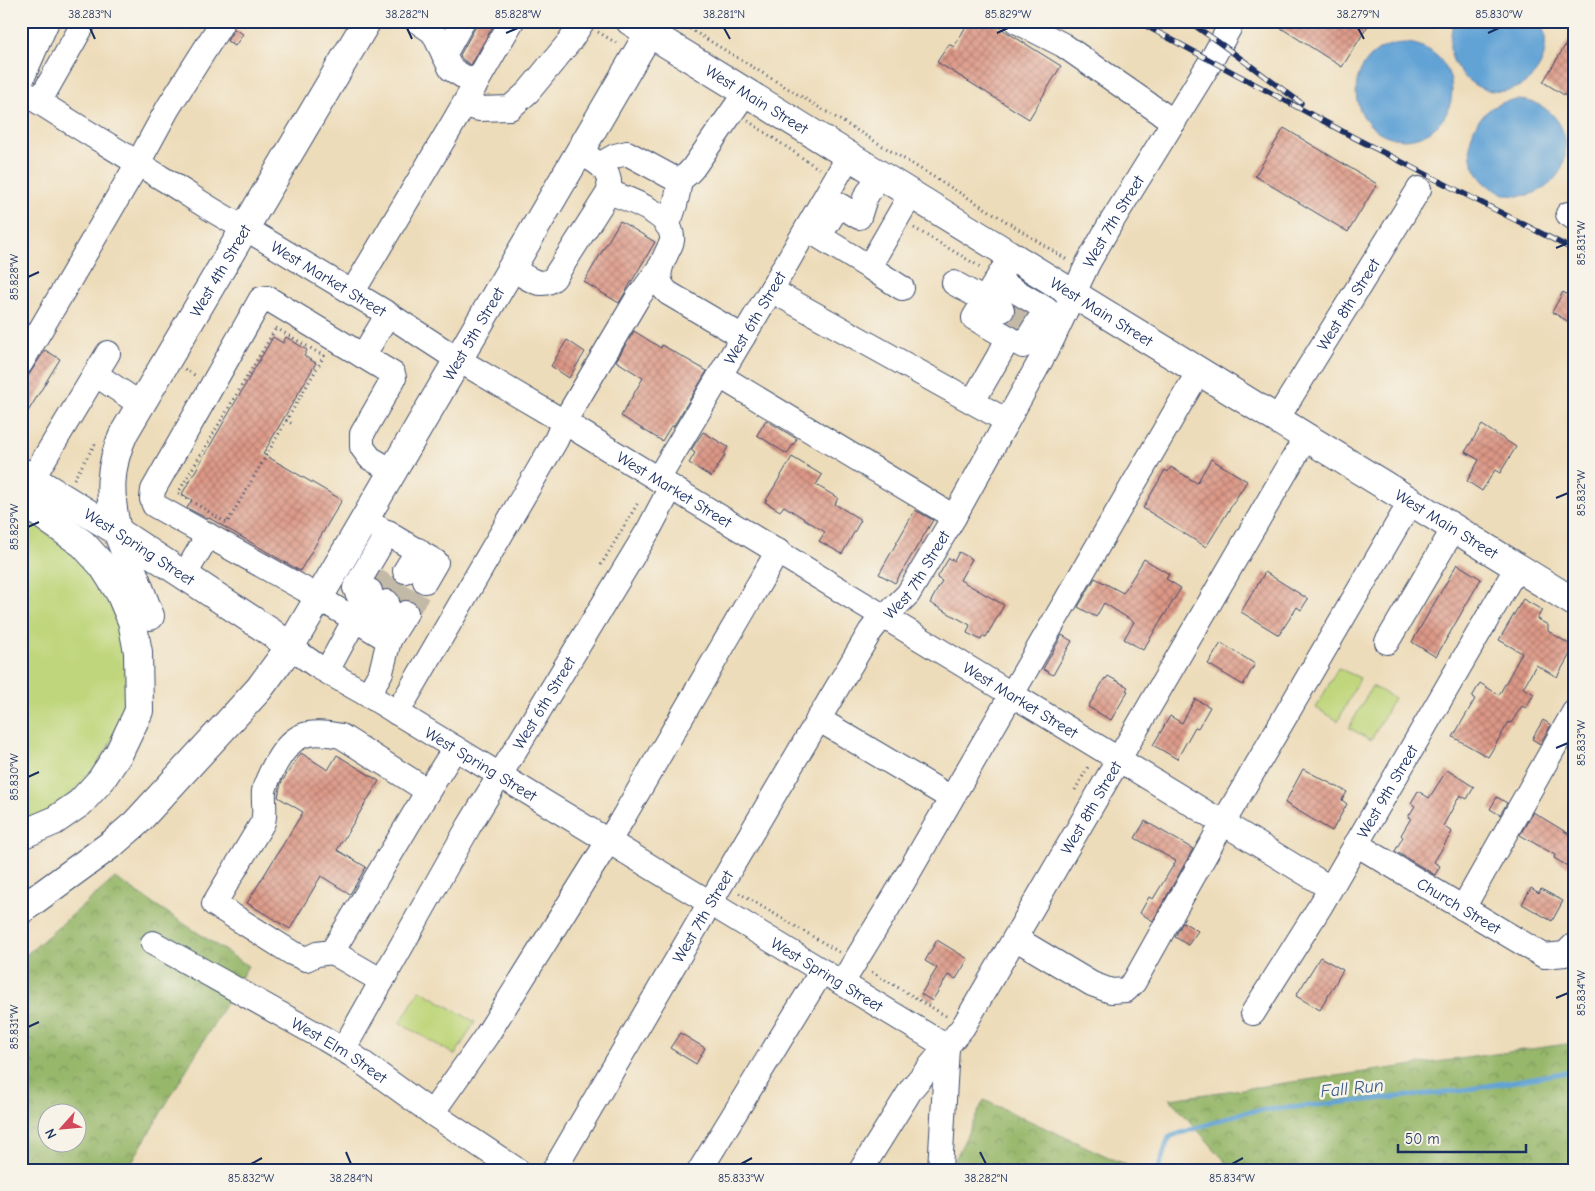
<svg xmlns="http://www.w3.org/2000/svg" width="1595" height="1191" font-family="'Comic Neue',sans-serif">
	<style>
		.grass { fill: #bfd67b; stroke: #6d826c }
		.forest { fill: url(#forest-crowns); stroke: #597364; fill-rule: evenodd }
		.water { fill: #62a3d5; stroke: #3e699a }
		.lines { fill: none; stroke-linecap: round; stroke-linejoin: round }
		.stream { stroke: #62a3d5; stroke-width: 5 }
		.building { fill: url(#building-cross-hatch) }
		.minor-tunnel { stroke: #c3b9a7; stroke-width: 24; stroke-dasharray: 24 12; stroke-linecap: butt }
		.minor-casing { stroke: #3a496c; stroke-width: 26 }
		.major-casing { stroke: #3a496c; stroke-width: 30 }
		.highway-casing { stroke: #3a496c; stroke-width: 30 }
		.path { stroke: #3a496c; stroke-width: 3; stroke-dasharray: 1 4; stroke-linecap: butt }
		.minor { stroke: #fff; stroke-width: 24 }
		.major { stroke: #fff; stroke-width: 28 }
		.highway { stroke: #fff; stroke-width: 28 }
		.rail-casing { stroke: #1b2f5e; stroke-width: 5.5 }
		.rail { stroke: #f7f3e8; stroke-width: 4; stroke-dasharray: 11; stroke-linecap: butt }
		.highway-bridge-casing { stroke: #3a496c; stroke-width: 30; stroke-linecap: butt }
		.highway-bridge { stroke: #fff; stroke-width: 28 }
		.ticks { fill: none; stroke: #1b2f5e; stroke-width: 2 }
		.labels { text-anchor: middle; stroke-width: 5; stroke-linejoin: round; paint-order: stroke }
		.street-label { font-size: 16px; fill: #1b2f5e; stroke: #f7f3e8 }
		.water-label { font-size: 18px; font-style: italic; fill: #345888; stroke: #f7f3e8 }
		.neatline { fill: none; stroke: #1b2f5e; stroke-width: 2 }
		.ticks-label { font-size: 12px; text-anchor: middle; fill: #1b2f5e }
	</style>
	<defs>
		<pattern id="forest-crowns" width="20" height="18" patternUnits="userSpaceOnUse" patternTransform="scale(1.25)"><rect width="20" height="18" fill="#97b76b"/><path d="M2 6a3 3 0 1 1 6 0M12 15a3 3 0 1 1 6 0" fill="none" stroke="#7a955b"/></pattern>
		<pattern id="building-cross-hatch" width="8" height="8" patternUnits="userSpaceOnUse" patternTransform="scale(1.25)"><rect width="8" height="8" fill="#dd9886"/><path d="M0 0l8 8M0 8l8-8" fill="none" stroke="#b27c71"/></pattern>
	</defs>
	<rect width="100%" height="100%" fill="#f7f3e8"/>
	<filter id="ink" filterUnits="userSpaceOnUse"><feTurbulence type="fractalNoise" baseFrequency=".02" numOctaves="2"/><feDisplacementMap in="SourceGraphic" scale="10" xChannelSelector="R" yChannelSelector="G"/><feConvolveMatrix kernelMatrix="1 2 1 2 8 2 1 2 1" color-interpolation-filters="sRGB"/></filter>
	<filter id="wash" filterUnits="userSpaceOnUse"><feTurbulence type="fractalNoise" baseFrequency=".0096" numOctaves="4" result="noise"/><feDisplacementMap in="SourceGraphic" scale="20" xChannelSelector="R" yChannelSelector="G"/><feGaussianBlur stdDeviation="1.12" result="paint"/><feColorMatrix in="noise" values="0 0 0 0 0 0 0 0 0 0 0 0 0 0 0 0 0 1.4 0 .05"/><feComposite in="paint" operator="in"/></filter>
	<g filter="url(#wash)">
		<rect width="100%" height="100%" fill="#eddcb9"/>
		<!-- grass -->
		<g class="grass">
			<path d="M21 514C38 526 54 538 70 551 77 556 85 562 90 568 104 586 116 607 122 629 141 700 110 771 49 810 41 816 30 819 21 823Z"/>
			<path d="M1338 668 1360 678 1338 721 1316 708Z"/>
			<path d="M1372 686 1394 698 1371 740 1349 728Z"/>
			<path d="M420 990 475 1022 455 1055 400 1023Z"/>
		</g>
		<!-- forest -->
		<g class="forest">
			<path d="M115 878 248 966 127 1170H21V953L26 955ZM48 1114H78V1144H48Z"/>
			<path d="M1574 1043V1170H1233L1170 1099Z"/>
			<path d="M984 1100 1137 1170H950Z"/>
		</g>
		<!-- water -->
		<g class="water">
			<path d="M1455 21H1541C1564 82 1489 119 1456 66 1447 52 1449 35 1455 21Z"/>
			<circle cx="1404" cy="91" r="48"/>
			<circle cx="1518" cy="148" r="48"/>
		</g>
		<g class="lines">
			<!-- stream -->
			<path class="stream" d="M1158 1170 1169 1137 1245 1112 1458 1091 1574 1071"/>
		</g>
		<g id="blocks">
			<!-- building -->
			<g class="building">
				<path d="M477 21H496L471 65 462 59 460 55 475 28Z"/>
				<path d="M969 21H989L1061 66 1029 119 937 62 949 44 954 47Z"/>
				<path d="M1270 21H1371L1342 67Z"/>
				<path d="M234 29 243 34 235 46 227 41Z"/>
				<path d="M1574 31V101L1543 82Z"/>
				<path d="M1284 128 1377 184 1348 232 1255 176Z"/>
				<path d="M620 221 655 242 619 303 584 282Z"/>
				<path d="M1563 292 1574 299V325L1552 312Z"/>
				<path d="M634 331 661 348 662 345 707 371 673 427 671 426 662 441 621 416 643 378 616 361Z"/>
				<path d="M273 337 283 343 286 337 307 350 304 356 316 363 263 454 342 500 300 571 209 518 208 519 187 508 192 500 182 494Z"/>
				<path d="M567 340 585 352 569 378 551 366Z"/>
				<path d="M45 350 60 359 21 423V387Z"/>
				<path d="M766 420 797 439 787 454 757 435Z"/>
				<path d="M1482 425 1516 447 1500 473 1495 470 1482 491 1467 481 1479 460 1465 452Z"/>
				<path d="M703 432 728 447 724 454 725 455 711 477 689 463 695 453 691 450Z"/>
				<path d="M792 457 822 475 816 485 838 498 835 504 861 520 842 554 819 541 825 532 784 506 780 511 765 502Z"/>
				<path d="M1211 459 1247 481 1206 547 1143 508 1165 470 1168 472 1171 467 1197 483Z"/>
				<path d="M915 510 933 520 895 583 879 574Z"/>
				<path d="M959 552 972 559 960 580 1004 605 986 637 983 636 981 640 967 633 970 625 930 603 942 581 937 578 949 558 954 561Z"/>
				<path d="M1144 559 1169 574 1166 579 1181 588 1143 650 1124 639 1134 622 1104 603 1096 617 1078 607 1095 578 1123 593Z"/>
				<path d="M1457 564 1481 579 1436 657 1412 642Z"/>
				<path d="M1265 572 1308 599 1301 610 1297 607 1279 635 1241 612Z"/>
				<path d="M1523 599 1542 610 1537 619 1548 625V631L1574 647 1557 677 1536 665 1523 688 1534 694 1526 708 1522 706 1511 723 1509 722 1488 757 1453 737 1475 699 1472 697 1480 683 1499 695 1522 653 1499 640Z"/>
				<path d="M1062 635 1072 641 1053 675 1043 669Z"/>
				<path d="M1221 643 1255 664 1243 685 1208 664Z"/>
				<path d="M1108 676 1128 687 1126 690 1128 691 1111 720 1088 707 1105 678 1106 679Z"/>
				<path d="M1195 699 1210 707 1198 728 1195 727 1177 759 1153 745 1170 716 1182 723Z"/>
				<path d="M1543 720 1551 725 1540 744 1532 739Z"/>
				<path d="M301 753 328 770 337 755 379 781 337 850 366 867 350 894 321 876 290 929 247 903 303 812 278 797 281 783Z"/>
				<path d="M1303 769 1347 792 1342 800 1347 804 1332 831 1285 803Z"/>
				<path d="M1447 770 1474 787 1467 799 1460 795 1443 826 1452 832 1434 862 1440 866 1435 875 1395 851 1403 837 1401 835 1411 818 1408 817 1415 806 1411 803 1418 791 1429 798Z"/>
				<path d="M1497 797 1507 803 1500 815 1490 809Z"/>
				<path d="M1533 812 1574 837V870L1554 858 1555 855 1520 835Z"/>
				<path d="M1145 821 1193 849 1153 921 1140 913 1149 897 1153 899 1176 861 1135 838Z"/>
				<path d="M1531 888 1539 893 1541 889 1563 901 1552 921 1522 904Z"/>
				<path d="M1183 922 1198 931 1188 945 1175 937Z"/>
				<path d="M937 940 968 959 956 979 948 975 932 1001 921 994 937 968 925 961Z"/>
				<path d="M1320 957 1343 970 1320 1010 1296 996Z"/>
				<path d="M680 1033 705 1048 696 1064 670 1048Z"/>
			</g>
		</g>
	</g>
	<g filter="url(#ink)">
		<use href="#blocks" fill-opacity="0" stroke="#3a496c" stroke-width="1"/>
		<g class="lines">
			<!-- minor-tunnel -->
			<g class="minor-tunnel">
				<path d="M1002 310 1029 326"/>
				<path d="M370 591 389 561"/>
				<path d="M387 602 405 571"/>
				<path d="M406 613 425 581"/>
			</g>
			<!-- minor casing -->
			<g class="minor-casing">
				<g id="minor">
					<path d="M417 21 433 32 451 69 476 84"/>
					<path d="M1016 21 1063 45 1174 122"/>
					<path d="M444 55 463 21"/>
					<path id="s1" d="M21 90C67 121 114 148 160 177 189 194 215 214 245 228L388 314 457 359 564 422 1330 888"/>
					<path d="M39 102 85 21"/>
					<path d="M464 105 479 109 510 108 528 92 570 41 583 21"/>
					<path d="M601 164 615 156 627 153 675 179C683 179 687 175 693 168L746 92"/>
					<path d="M609 192C627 199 671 213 672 237 673 241 671 244 669 248 662 263 652 279 668 293L743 337"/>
					<path d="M1568 214 1574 218"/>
					<path d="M667 225C675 210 678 196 680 179"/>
					<path d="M807 229 869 267 911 194"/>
					<path d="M823 230 839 205 859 217 865 198 879 175"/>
					<path d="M869 267 902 288"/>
					<path d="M511 268C524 275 540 291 554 278L609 192C612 168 597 162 579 152"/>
					<path d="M997 280 1046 309 1023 346 1009 338"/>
					<path d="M954 283 1002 310"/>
					<path d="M771 290 1007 421"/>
					<path d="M352 293 452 125 512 21"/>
					<path d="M388 314 363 356 393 374 394 378 362 434V447L370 458 394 472"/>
					<path d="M363 356 267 298 261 299 153 490 152 499 154 505 304 589 389 640 381 672 368 695"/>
					<path d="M21 363 138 163 168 108 223 21"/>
					<path d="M95 374 140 404"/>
					<path d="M720 376 954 517"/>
					<path d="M973 401 1009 338 974 318 1011 256"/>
					<path id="s2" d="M1277 419 1419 189"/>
					<path d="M32 479 108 353"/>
					<path id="s3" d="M658 479 771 290 849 156"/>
					<path d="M365 520 436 562 425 581"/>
					<path d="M405 571 418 550"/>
					<path d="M184 576 208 535"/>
					<path d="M363 605 355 588 388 532"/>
					<path d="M372 629 387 602"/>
					<path d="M389 640 406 613"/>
					<path d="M1387 642 1454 528"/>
					<path id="s4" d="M290 647 317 666 368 695 947 1047 940 1170"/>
					<path d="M327 671 370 591"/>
					<path d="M397 713 556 440 564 422 637 299 660 267"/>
					<path d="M818 719 951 798"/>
					<path id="s5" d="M1356 844 1544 956 1565 954 1574 945"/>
					<path d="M1463 908 1574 712"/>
					<path d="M1015 938 1092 984 1111 991 1126 990 1134 982 1223 823 1411 501"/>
					<path id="s6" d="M153 943 325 1039 352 1055 436 1116 517 1170"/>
					<path d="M332 952 317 954 306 959 292 953 214 904 263 822C266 812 263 802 264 791 266 781 271 772 276 763 293 733 308 729 341 736L428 791"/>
					<path d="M382 981 332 952 428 791 455 748"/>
					<path d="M842 983 895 896 1199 371"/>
					<path id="s7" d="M1253 1013 1321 905 1517 567"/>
					<path id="s8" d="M343 1050 469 826 649 529 671 487"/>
					<path d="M432 1113 487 1035 621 821 778 551"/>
					<path id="s9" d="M554 1170 710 903 870 632 880 619 885 617 908 594 954 517 1052 340 1088 263 1109 226 1211 61 1233 21"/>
					<path d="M700 1170 822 971"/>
					<path id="s10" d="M861 1170 912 1088 963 1027 1306 437"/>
				</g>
			</g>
			<!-- major casing -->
			<g class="major-casing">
				<g id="major">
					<path id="s11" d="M630 21 1574 602"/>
					<path id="s12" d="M21 472 117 531 272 633 290 647 649 33"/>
					<path id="s13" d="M117 531C109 495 108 468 124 433L367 21"/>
				</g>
			</g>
			<!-- highway casing -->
			<g class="highway-casing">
				<g id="highway">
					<path d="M21 500 83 544 103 566 120 593 132 621 138 652 139 711 119 753 101 780 80 803 54 821 21 835"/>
					<path d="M117 531 150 616"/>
					<path d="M21 910 113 843 136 823 259 689 290 647"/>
				</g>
			</g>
			<!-- path -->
			<g class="path">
				<path d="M677 21 993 213 1069 261"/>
				<path d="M598 32 618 44"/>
				<path d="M748 121 819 169"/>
				<path d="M914 228 982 268"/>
				<path d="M276 328 324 356 227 523 178 493Z"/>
				<path d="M185 369 196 376"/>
				<path d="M286 420 294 425"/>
				<path d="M74 479 95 444"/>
				<path d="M601 565 639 501"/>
				<path d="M1075 790 1089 765"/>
				<path d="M739 893 839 952"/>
				<path d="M872 972 946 1016"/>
			</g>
			<!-- minor -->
			<use href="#minor" class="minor"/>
			<!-- major -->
			<use href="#major" class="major"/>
			<!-- highway -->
			<use href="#highway" class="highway"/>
			<!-- rail casing -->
			<g class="rail-casing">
				<g id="rail">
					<path d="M1137 21 1353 137 1574 250"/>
					<path d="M1188 21 1221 44 1301 103"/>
				</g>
			</g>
			<!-- rail -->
			<use href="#rail" class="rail"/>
			<!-- highway-bridge casing -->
			<g class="highway-bridge-casing">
				<path id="highway-bridge" d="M21 76 45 21"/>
			</g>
			<!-- highway-bridge -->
			<use href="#highway-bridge" class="highway-bridge"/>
		</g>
	</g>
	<!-- ticks -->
	<path class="ticks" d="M90 28 95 39M407 28 412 39M724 28 730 39M1358 28 1364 39M506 33 518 28M997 33 1008 28M1488 33 1499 28M1556 248 1568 243M28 277 39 272M1556 498 1568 493M28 527 39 522M1556 748 1568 743M28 777 39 772M1556 998 1568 993M28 1027 39 1022M346 1152 351 1164M980 1152 986 1164M251 1164 262 1158M741 1164 752 1158M1232 1164 1243 1158"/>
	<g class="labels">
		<!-- street labels -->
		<g class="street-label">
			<text dy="6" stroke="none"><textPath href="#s11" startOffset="149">West Main Street</textPath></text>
			<text dy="6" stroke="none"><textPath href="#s9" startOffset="1104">West 7th Street</textPath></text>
			<text dy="6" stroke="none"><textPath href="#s13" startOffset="289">West 4th Street</textPath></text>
			<text dy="6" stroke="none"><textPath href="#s1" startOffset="361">West Market Street</textPath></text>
			<text dy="6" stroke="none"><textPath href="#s2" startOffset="135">West 8th Street</textPath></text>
			<text dy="6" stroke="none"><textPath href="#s11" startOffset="554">West Main Street</textPath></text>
			<text dy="6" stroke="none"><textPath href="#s3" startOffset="188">West 6th Street</textPath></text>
			<text dy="6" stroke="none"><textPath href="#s12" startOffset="684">West 5th Street</textPath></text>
			<text dy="6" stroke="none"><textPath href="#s1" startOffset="766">West Market Street</textPath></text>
			<text dy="6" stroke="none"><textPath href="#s11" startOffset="959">West Main Street</textPath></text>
			<text dy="6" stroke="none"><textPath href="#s12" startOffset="140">West Spring Street</textPath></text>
			<text dy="6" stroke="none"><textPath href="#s9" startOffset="699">West 7th Street</textPath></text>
			<text dy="6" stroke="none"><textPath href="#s1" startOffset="1171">West Market Street</textPath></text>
			<text dy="6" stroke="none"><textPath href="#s8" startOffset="401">West 6th Street</textPath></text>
			<text dy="6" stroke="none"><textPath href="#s4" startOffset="224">West Spring Street</textPath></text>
			<text dy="6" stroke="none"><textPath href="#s7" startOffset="259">West 9th Street</textPath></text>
			<text dy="6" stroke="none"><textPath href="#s10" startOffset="430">West 8th Street</textPath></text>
			<text dy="6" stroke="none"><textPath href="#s5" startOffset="120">Church Street</textPath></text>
			<text dy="6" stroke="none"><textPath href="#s9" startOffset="294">West 7th Street</textPath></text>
			<text dy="6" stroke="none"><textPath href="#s4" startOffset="629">West Spring Street</textPath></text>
			<text dy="6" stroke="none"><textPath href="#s6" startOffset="215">West Elm Street</textPath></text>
		</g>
		<!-- water labels -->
		<g class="water-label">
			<text transform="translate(1352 1088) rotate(-6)" y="6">Fall Run</text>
		</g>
	</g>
	<!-- margin -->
	<rect width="1595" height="1191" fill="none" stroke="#f7f3e8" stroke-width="55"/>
	<!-- north arrow -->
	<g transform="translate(62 1128) rotate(243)"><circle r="24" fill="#f7f3e8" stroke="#9fa5b1"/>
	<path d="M0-4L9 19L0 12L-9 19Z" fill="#d1495b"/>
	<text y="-8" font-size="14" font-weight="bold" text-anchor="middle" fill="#1b2f5e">N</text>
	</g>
	<!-- scale -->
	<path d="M1398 1144v8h128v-8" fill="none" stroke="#1b2f5e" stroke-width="2.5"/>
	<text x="1405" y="1144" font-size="15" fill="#1b2f5e" stroke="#f7f3e8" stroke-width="4" paint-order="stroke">50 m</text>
	<rect x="28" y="28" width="1540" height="1136" class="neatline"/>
	<g class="ticks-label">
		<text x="90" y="18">38.283°N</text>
		<text x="407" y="18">38.282°N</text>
		<text x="518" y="18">85.828°W</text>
		<text x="724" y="18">38.281°N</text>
		<text x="1008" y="18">85.829°W</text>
		<text x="1358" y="18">38.279°N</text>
		<text x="1499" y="18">85.830°W</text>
		<text transform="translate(1581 243) rotate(-90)" y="4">85.831°W</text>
		<text transform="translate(14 277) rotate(-90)" y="4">85.828°W</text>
		<text transform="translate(1581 493) rotate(-90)" y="4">85.832°W</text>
		<text transform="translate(14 527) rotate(-90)" y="4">85.829°W</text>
		<text transform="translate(1581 743) rotate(-90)" y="4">85.833°W</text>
		<text transform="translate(14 777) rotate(-90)" y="4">85.830°W</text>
		<text transform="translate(1581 993) rotate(-90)" y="4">85.834°W</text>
		<text transform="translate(14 1027) rotate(-90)" y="4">85.831°W</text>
		<text x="251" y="1182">85.832°W</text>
		<text x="351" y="1182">38.284°N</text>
		<text x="741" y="1182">85.833°W</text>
		<text x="986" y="1182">38.282°N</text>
		<text x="1232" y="1182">85.834°W</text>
	</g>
</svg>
